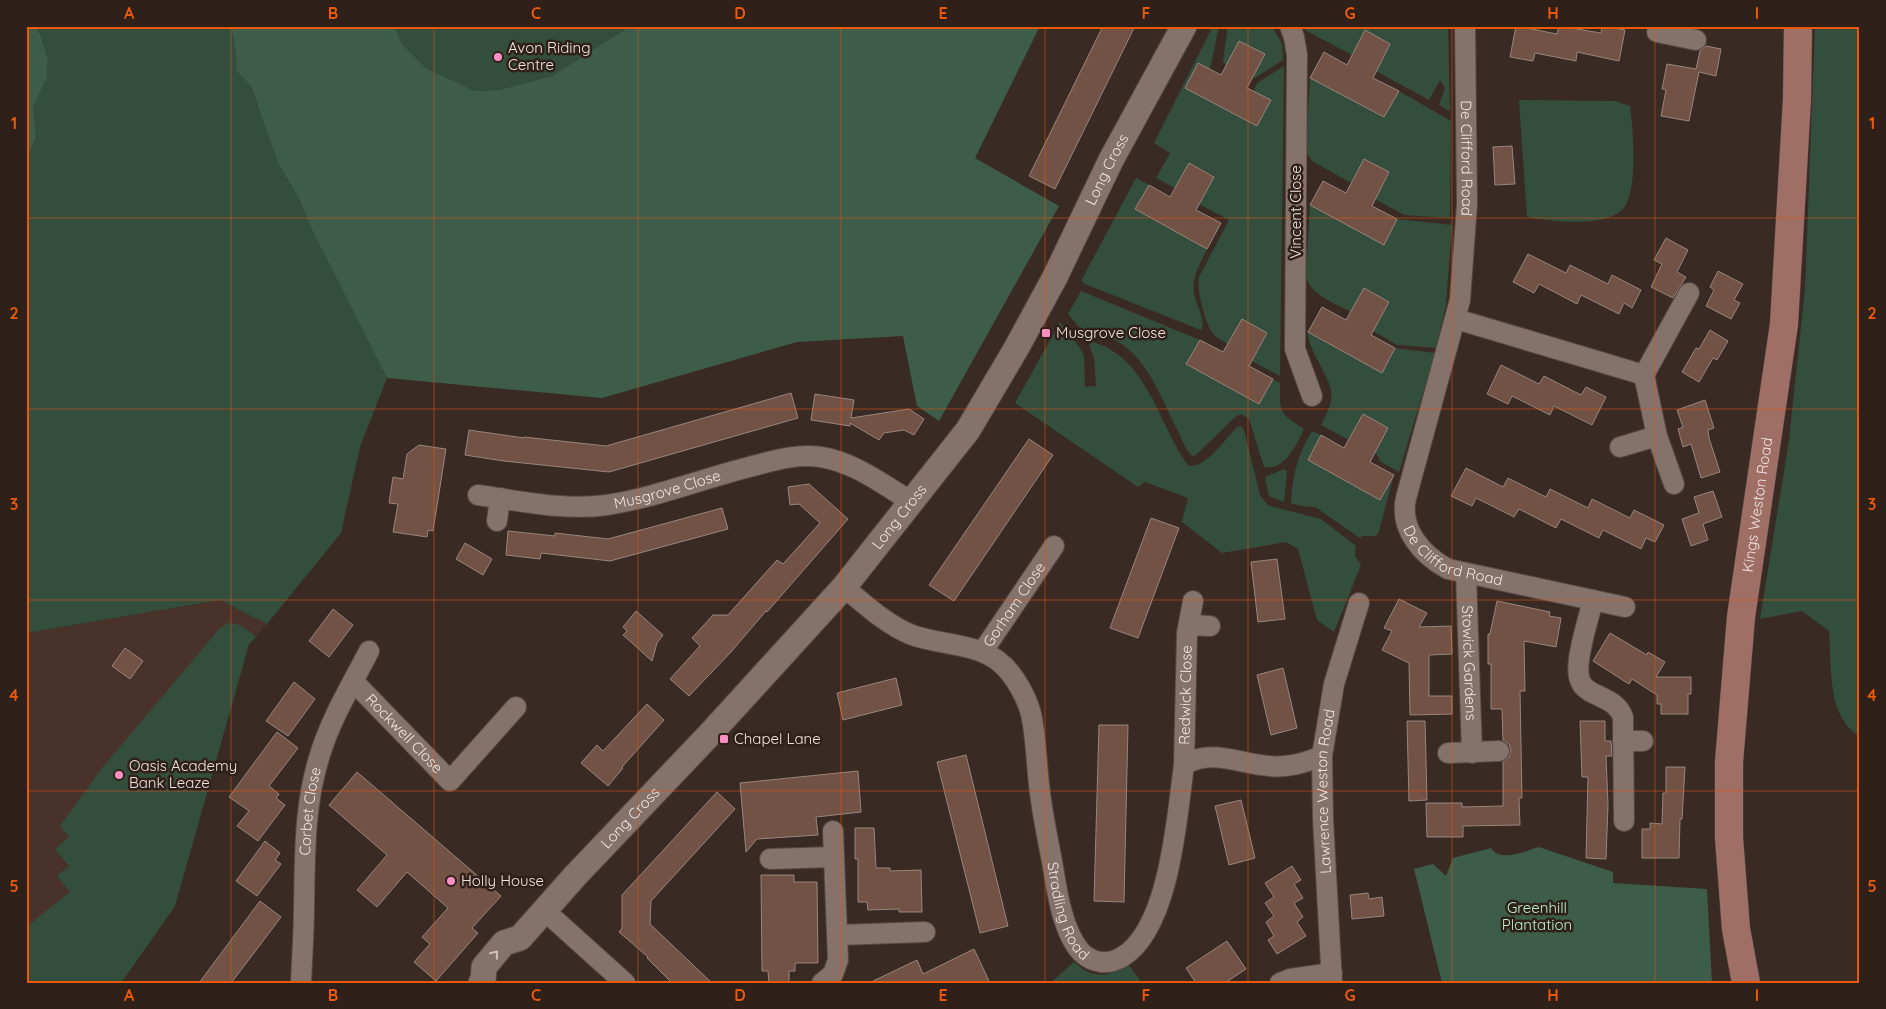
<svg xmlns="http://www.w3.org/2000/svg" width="1886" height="1009" font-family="Quicksand,sans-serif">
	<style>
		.built { fill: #483229 }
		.green { fill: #344e3e }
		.forest { fill: #3d5c49 }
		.building { fill: #725244; stroke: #98857e }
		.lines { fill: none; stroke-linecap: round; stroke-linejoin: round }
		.minor-casing { stroke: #564944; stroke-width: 22 }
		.tertiary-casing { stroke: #564944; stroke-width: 27 }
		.secondary-casing { stroke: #564944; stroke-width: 29 }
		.minor { stroke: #85726b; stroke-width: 20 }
		.tertiary { stroke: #85726b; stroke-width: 25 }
		.secondary { stroke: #9f6e65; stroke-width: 28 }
		.oneway { stroke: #cec2bc }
		.grid { fill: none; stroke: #e8590c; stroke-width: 1; stroke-opacity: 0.55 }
		.poi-dot { fill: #fc8fc2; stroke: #2f201a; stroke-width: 2 }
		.labels { text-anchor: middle; stroke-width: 5; stroke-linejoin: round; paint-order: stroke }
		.poi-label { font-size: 15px; fill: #eee4df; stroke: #2f201a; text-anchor: start }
		.street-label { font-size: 15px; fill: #eee4df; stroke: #2f201a }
		.park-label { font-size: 15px; fill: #b7f1cc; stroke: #2f201a }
		.neatline { fill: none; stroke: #e8590c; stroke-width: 2 }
		.grid-label { font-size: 16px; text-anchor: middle; font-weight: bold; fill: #e8590c }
	</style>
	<rect width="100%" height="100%" fill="#392a24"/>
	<!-- built -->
	<path class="built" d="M220 600 267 624 249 644 175 906 121 983H26V633Z"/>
	<!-- green -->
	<g class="green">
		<path d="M35 26H230L235 42 237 70 251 86 277 161 299 199 314 234 387 378 360 447 341 533 267 624 220 600 26 633V160L36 138 32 107 47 77 48 60 41 36Z"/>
		<path d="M394 26H630L552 76 498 90 475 91 426 68 403 45Z"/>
		<path d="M1213 26H1219L1210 69 1271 100 1254 91 1257 83 1284 66 1280 376 1252 361 1267 333 1242 319 1228 344C1224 341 1218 339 1214 335 1206 327 1196 289 1199 277L1229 220 1199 204 1214 176 1189 163 1175 188 1156 178 1170 153 1154 143Z"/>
		<path d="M1228 26H1272L1282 44 1283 60 1255 78 1226 66 1223 61Z"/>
		<path d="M1304 26H1448L1450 111 1439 105 1445 88 1440 80 1429 100 1376 71 1390 44 1365 31 1352 55 1305 30Z"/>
		<path d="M1815 26H1860V736C1826 718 1832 663 1829 631L1802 611 1760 619 1789 440 1805 289Z"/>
		<path d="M1310 78 1384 117 1399 91 1451 121 1450 218 1404 215 1375 199 1389 173 1364 159 1351 183 1312 161 1306 151Z"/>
		<path d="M1519 100 1615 101 1630 106C1633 128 1639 196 1621 211 1600 228 1551 221 1527 217Z"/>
		<path d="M1136 178 1149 185 1136 209 1207 249C1200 264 1192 276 1194 293 1195 304 1207 321 1201 330L1085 284 1081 281Z"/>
		<path d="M1310 205 1383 244 1397 219 1452 225 1446 304 1436 348 1397 345 1373 331 1389 302 1365 288 1351 312C1335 303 1310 295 1306 276Z"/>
		<path d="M1081 291 1200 340 1188 365 1259 404 1273 379 1280 383C1280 413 1278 412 1304 429 1297 443 1285 472 1264 467L1249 419 1241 414 1234 418 1198 453 1194 456 1191 455C1185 448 1182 439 1178 431 1156 388 1140 334 1083 332L1068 314Z"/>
		<path d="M1060 322 1080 348 1084 356 1085 387 1096 386 1094 358 1089 345 1093 342C1148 358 1158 424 1188 465 1204 471 1226 438 1237 427L1241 426 1244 430 1260 495 1266 503 1270 506 1321 519 1356 546 1355 556 1361 565 1334 632 1317 620 1298 549 1286 542 1222 553 1182 522 1188 498 1145 482 1138 487 1015 403Z"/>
		<path d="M1308 332 1382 373 1395 348 1435 353 1399 472 1379 461V457L1375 453 1388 428 1349 440 1321 425C1340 392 1330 386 1315 355 1311 347 1308 340 1308 332Z"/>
		<path d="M1312 431 1321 435 1308 460 1380 500 1394 475 1379 531 1376 536H1362L1360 538 1315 507 1301 506 1291 503C1293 473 1297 457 1312 431Z"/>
		<path d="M1284 469 1287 471 1284 502 1269 496 1265 477Z"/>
		<path d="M228 623C240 623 247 629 256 637L249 644 175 906 121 983H26V927L70 892 57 876 69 866 55 849 69 837 60 826 102 768 220 628Z"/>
		<path d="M1074 962C1092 979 1109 978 1128 964L1142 983H1050Z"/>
	</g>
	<!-- forest -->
	<g class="forest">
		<path d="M26 26H35L41 36 48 60 47 77 33 107 36 138 26 160Z"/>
		<path d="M230 26H394L403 45 426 68 475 91 498 90 552 76 630 26H1040L975 158 1059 206 939 421 917 406 903 336 797 342 602 398 387 378 314 234 299 199 277 161 251 86 236 70C237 54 235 41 230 26Z"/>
		<path d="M1539 847 1613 872V883L1707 889 1712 983H1442L1414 869 1433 864 1446 876 1453 858 1491 848C1501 863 1525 851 1539 847Z"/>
	</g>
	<!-- building -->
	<g class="building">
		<path d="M1103 26H1135L1055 189 1029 176Z"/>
		<path d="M1516 26 1557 34 1559 26 1601 33 1602 26 1625 30 1619 61 1577 52 1576 61 1535 53 1533 61 1510 57Z"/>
		<path d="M1365 30 1390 44 1373 78 1399 91 1384 117 1310 78 1324 52 1347 65Z"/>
		<path d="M1239 41 1265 54 1247 88 1271 100 1257 126 1185 88 1198 63 1221 75Z"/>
		<path d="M1706 46 1721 49 1716 76 1699 72 1689 121 1661 116 1666 90 1662 89 1667 64 1696 69 1700 51Z"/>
		<path d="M1512 146 1515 184 1495 185 1493 147Z"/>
		<path d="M1364 159 1389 172 1372 206 1397 219 1384 245 1310 205 1323 181 1346 193Z"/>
		<path d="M1189 163 1214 177 1196 210 1221 223 1207 249 1135 209 1149 185 1170 197Z"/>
		<path d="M1666 238 1688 250 1677 272 1686 277 1673 298 1651 287 1662 264 1654 260Z"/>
		<path d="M1528 254 1566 273 1570 265 1608 284 1612 275 1641 290 1632 308 1624 303 1619 314 1581 295 1577 304 1539 284 1534 293 1513 282Z"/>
		<path d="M1718 271 1743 284 1734 300 1740 303 1731 319 1706 306 1714 290 1710 287Z"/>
		<path d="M1364 288 1389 302 1371 335 1395 348 1382 373 1308 332 1322 307 1346 320Z"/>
		<path d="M1242 319 1267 333 1249 366 1273 379 1259 404 1186 364 1200 340 1223 352Z"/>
		<path d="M1710 330 1728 341 1717 360 1713 358 1699 382 1682 372 1696 348 1699 349Z"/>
		<path d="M1501 365 1539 384 1544 376 1581 395 1586 387 1606 397 1592 425 1554 406 1550 415 1512 396 1508 404 1487 394Z"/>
		<path d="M791 393 798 418 609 472 504 461 465 455 469 430 524 438V437L606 446Z"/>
		<path d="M815 394 854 400 851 418 909 409 924 419 914 435 904 430 884 433 879 440 850 423V426L811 420Z"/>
		<path d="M1705 400 1714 428 1708 430 1709 438 1720 472 1701 478 1691 444 1683 447 1678 429 1683 427 1677 410Z"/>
		<path d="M1363 414 1388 428 1370 462 1394 475 1380 500 1308 460 1321 435 1344 448Z"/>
		<path d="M1029 439 1053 455 954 601 929 585Z"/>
		<path d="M419 445 446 449 433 531 428 530 427 537 393 532 398 504 389 503 393 477 403 479 407 454Z"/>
		<path d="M1466 468 1503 487 1508 478 1546 497 1550 489 1588 508 1592 499 1630 518 1634 510 1664 525 1655 542 1646 538 1641 549 1603 530 1599 538 1561 519 1556 528 1519 509 1514 517 1476 498 1472 506 1451 496Z"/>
		<path d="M809 484 848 519 767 612 766 611 731 652 689 696 670 679 700 646 692 638 713 615H728L777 560 783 564 820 523 799 504 790 505 788 487Z"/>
		<path d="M1713 491 1722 517 1703 524 1708 540 1691 546 1682 519 1699 513 1694 497Z"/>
		<path d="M722 508 728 529 610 561 541 553 540 559 506 555 508 531 555 536V533L608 539Z"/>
		<path d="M1151 518 1179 528 1138 638 1110 628Z"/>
		<path d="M465 543 492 559 483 575 456 559Z"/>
		<path d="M1277 559 1285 619 1258 622 1251 562Z"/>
		<path d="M1399 599 1427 613 1419 627 1451 626 1452 654 1429 655V696H1452V714L1410 715 1409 663 1382 650 1392 631 1384 628Z"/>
		<path d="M1497 601 1550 612 1549 616 1561 618 1556 647 1524 641 1525 691H1520L1522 798H1519L1520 825 1463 826V837H1427L1426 803H1462V807L1503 806V762L1509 757 1511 750 1509 744 1503 740 1502 709H1491V664H1488V634H1490Z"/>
		<path d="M333 609 353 625 329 657 309 641Z"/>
		<path d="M636 611 663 635 657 643 652 661 623 635 627 631 623 627Z"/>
		<path d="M1610 633 1647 655 1648 652 1665 662 1656 677H1691V694H1688V714H1661V704H1657V695L1632 679 1629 684 1593 661Z"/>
		<path d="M125 648 143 661 130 679 112 666Z"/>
		<path d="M1283 668 1297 728 1271 735 1257 675Z"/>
		<path d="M896 678 902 705 843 720 837 693Z"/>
		<path d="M294 682 315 699 288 736 266 721Z"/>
		<path d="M647 704 664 720 622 767 623 768 608 786 581 763 597 745 603 751Z"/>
		<path d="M1407 721H1425L1427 800 1409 801Z"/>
		<path d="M1580 721H1605V741H1611L1612 756H1606L1608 805 1606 859 1586 858 1588 777H1582Z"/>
		<path d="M1099 725H1128L1124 902 1094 901Z"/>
		<path d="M277 732 298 748 269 786 279 794 276 798 285 805 258 841 237 826 249 811 229 797Z"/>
		<path d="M966 755 1008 926 980 933 937 762Z"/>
		<path d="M1666 767H1685L1682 819H1680L1679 858H1642V829H1650V823L1662 824 1663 793H1666Z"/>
		<path d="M858 771 861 812 816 817 818 835 757 839 746 852 740 783Z"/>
		<path d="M357 772 501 896 472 928 478 933 436 981 414 962 430 944 422 937 448 908 407 872 377 907 357 890 387 855 329 805Z"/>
		<path d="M717 792 735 809 651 901 650 924 712 983H672L647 958 648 957 619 932 622 928V895Z"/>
		<path d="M1241 800 1255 858 1229 865 1215 806Z"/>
		<path d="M855 828H874L876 868H890V871L921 870 922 912H899V909L868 910 867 902H858V859H855Z"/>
		<path d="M265 841 280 853 275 860 281 864 257 896 236 881Z"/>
		<path d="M1292 866 1301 880 1294 884 1303 898 1294 903 1303 917 1297 922 1306 936 1277 954 1268 940 1274 936 1266 922 1274 916 1265 903 1274 897 1265 883Z"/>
		<path d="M761 875H794V882H817L818 963H795V971H789V983H769L768 971H762Z"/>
		<path d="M1368 893 1369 899 1382 897 1384 916 1352 919 1350 895Z"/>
		<path d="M260 901 281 917 254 953 231 983H199Z"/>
		<path d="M1227 941 1246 969 1225 983H1196L1186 968Z"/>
		<path d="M974 949 990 983H869L917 960 923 974Z"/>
	</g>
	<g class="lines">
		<!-- minor casing -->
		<g class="minor-casing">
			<g id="minor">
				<path d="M1290 26 1294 37 1297 55 1295 349 1312 396"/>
				<path id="s1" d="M1465 26 1467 204 1460 300 1406 498C1399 529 1422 555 1448 569L1625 607"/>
				<path d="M1657 32 1696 40"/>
				<path d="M1456 319 1644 375"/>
				<path d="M1620 447 1657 436"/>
				<path d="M1674 484 1657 436 1644 375 1689 293"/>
				<path id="s2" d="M478 495C521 501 564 511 607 505 658 497 707 477 757 465 778 459 799 454 821 457 854 462 884 485 912 502"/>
				<path d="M497 521 500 498"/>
				<path id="s3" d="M1466 574 1472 753"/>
				<path id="s4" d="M844 587C864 604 887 625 912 635 945 647 987 641 1011 674 1022 689 1031 707 1033 725 1037 750 1037 775 1041 800 1044 822 1049 845 1053 867 1057 893 1063 932 1081 952 1093 964 1109 965 1122 957 1170 929 1177 815 1184 765 1212 748 1239 764 1269 766 1288 768 1304 763 1322 756"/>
				<path d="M1593 600C1589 618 1573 664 1580 680 1582 687 1590 692 1597 695 1609 701 1618 704 1623 717L1624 821"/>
				<path d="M1189 625 1210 626"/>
				<path id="s5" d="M983 651 1054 546"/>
				<path id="s6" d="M354 682 450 781 516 707"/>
				<path d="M1623 741H1643"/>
				<path d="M1448 753 1499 751"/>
				<path id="s7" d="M1184 765 1187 633 1193 601"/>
				<path d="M770 859 834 857"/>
				<path d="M545 911 625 983"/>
				<path d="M838 935 925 932"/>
				<path id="s8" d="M301 983C302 957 304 932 304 906 305 857 304 806 319 758 330 720 351 686 369 651"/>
				<path d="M822 983 833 974 838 960 833 831"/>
				<path d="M1280 983 1290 979 1332 973"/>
				<path id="s9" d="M1332 983 1323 819 1322 756 1334 684 1359 603"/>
			</g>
		</g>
		<!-- tertiary casing -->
		<g class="tertiary-casing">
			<g id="tertiary">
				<path id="s10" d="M481 983 483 981 484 967 504 943 520 938 575 876 710 734 844 587 968 430 1017 347 1055 277 1111 160 1184 26"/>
			</g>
		</g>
		<!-- secondary casing -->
		<g class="secondary-casing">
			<g id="secondary">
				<path id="s11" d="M1746 983 1736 929 1729 838V762L1741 617 1784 324 1797 99 1798 26"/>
			</g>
		</g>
		<!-- minor -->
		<use href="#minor" class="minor"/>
		<!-- tertiary -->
		<use href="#tertiary" class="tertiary"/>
		<!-- secondary -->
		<use href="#secondary" class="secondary"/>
	</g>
	<!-- one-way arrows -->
	<defs><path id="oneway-chevron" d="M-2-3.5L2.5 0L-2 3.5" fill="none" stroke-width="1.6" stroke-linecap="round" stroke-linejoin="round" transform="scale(1.25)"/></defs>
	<use class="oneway" href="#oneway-chevron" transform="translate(495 954) rotate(-51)"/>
	<!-- grid -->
	<path class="grid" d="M231 26V983M434 26V983M638 26V983M841 26V983M1045 26V983M1248 26V983M1452 26V983M1655 26V983M26 218H1860M26 409H1860M26 600H1860M26 791H1860"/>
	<!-- markers -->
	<g class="poi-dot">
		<circle cx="498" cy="57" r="5"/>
		<rect x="1041" y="328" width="10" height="10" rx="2.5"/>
		<rect x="719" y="734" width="10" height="10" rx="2.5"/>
		<circle cx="119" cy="775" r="5"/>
		<circle cx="451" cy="881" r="5"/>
	</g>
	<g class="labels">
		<!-- poi labels -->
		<g class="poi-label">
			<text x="508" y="53">Avon Riding<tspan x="508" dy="17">Centre</tspan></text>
			<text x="1056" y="338">Musgrove Close</text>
			<text x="734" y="744">Chapel Lane</text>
			<text x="129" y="771">Oasis Academy<tspan x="129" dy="17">Bank Leaze</tspan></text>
			<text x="461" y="886">Holly House</text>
		</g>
		<!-- street labels -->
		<g class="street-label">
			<text dy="5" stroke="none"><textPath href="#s1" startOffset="132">De Clifford Road</textPath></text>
			<text dy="5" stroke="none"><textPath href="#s10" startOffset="1038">Long Cross</textPath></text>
			<text transform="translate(1296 212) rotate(-90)" y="5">Vincent Close</text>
			<text dy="5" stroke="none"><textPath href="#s2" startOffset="192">Musgrove Close</textPath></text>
			<text dy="5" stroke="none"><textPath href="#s11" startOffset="481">Kings Weston Road</textPath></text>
			<text dy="5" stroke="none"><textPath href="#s10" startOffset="632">Long Cross</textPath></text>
			<text dy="5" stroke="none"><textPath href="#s1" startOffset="566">De Clifford Road</textPath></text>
			<text dy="5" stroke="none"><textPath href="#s5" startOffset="56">Gorham Close</textPath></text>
			<text dy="5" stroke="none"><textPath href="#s3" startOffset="89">Stowick Gardens</textPath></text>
			<text dy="5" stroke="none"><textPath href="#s7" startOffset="70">Redwick Close</textPath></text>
			<text dy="5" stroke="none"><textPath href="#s6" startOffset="72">Rockwell Close</textPath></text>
			<text dy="5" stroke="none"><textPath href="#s9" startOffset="192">Lawrence Weston Road</textPath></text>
			<text dy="5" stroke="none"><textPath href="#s8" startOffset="172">Corbet Close</textPath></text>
			<text dy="5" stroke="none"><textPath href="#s10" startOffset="228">Long Cross</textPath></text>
			<text dy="5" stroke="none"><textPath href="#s4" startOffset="439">Stradling Road</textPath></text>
		</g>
		<!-- park labels -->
		<g class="park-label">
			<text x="1537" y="913">Greenhill<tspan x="1537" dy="17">Plantation</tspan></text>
		</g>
	</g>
	<!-- border -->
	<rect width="1886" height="1009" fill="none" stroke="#2f201a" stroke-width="55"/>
	<rect x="28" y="28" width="1830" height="954" class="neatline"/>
	<g class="grid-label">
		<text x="129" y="19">A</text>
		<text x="333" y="19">B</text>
		<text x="536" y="19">C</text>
		<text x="740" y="19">D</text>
		<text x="943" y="19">E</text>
		<text x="1146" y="19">F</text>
		<text x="1350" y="19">G</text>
		<text x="1553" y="19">H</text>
		<text x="1757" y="19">I</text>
		<text x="14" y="129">1</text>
		<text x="1872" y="129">1</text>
		<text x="14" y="319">2</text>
		<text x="1872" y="319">2</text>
		<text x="14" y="510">3</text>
		<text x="1872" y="510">3</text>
		<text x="14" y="701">4</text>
		<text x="1872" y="701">4</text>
		<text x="14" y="892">5</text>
		<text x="1872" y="892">5</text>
		<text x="129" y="1001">A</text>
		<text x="333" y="1001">B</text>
		<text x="536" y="1001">C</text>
		<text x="740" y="1001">D</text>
		<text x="943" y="1001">E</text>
		<text x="1146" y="1001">F</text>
		<text x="1350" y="1001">G</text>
		<text x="1553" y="1001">H</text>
		<text x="1757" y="1001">I</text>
	</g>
</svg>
